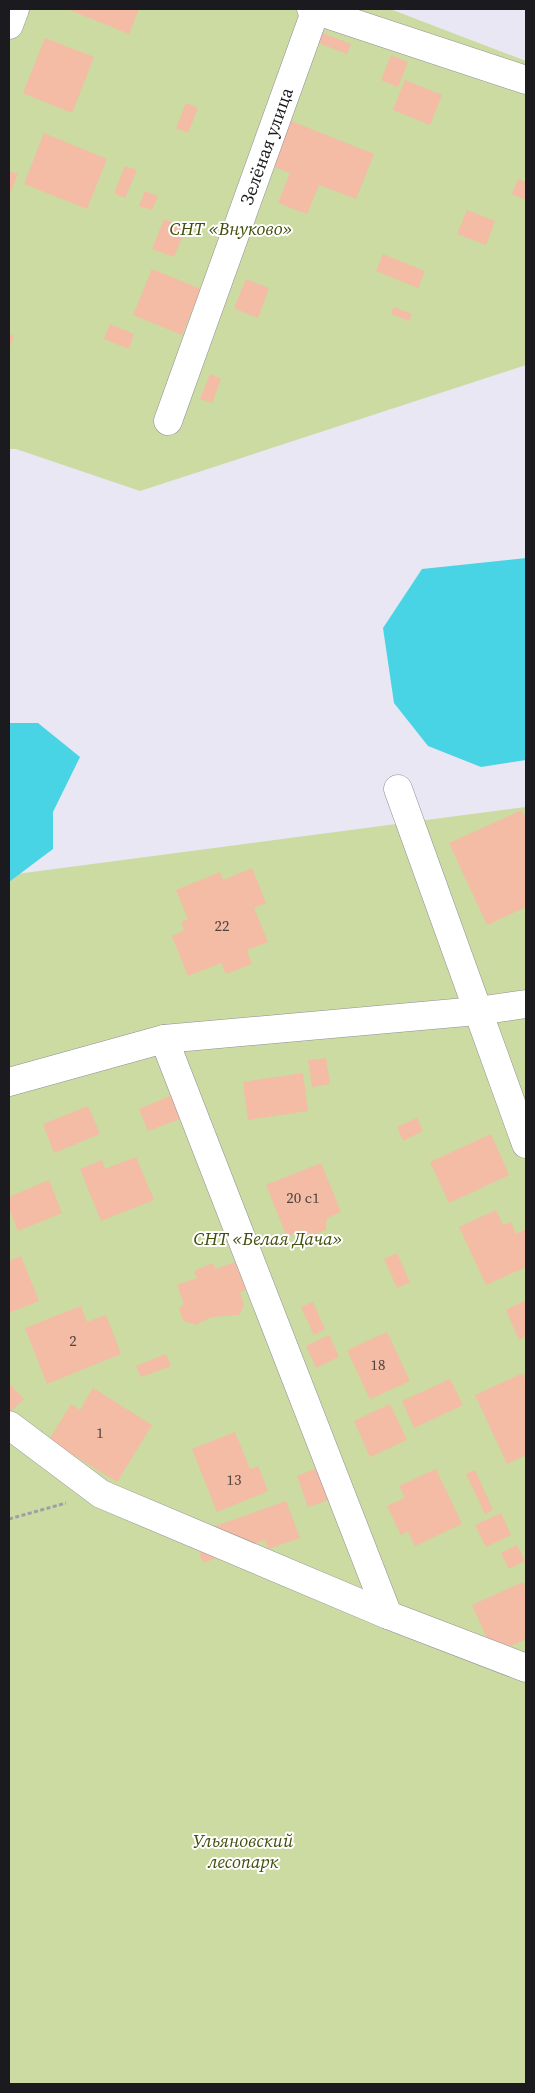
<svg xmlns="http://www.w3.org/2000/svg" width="535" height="2093" font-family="'Source Serif 4',serif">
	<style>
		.green { fill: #cbdba1 }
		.water { fill: #48d4e5 }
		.building { fill: #f4bca5 }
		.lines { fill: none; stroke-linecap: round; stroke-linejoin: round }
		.minor-casing { stroke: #908e99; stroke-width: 29 }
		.path { stroke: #9f9ea7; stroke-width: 3; stroke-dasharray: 4 2.5; stroke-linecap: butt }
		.minor { stroke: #fff; stroke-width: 28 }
		.labels { text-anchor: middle; stroke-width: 4; stroke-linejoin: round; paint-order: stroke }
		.number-label { font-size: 15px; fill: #514340 }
		.street-label { font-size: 18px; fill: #1b1b1f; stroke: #fff }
		.park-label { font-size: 18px; font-style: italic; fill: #414f0b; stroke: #fff }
	</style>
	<rect width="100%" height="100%" fill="#e9e7f3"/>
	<!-- green -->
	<g class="green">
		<path d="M9 9H390L526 61V365L140 491 16 449H9Z"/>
		<path d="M526 807V2084H9V875Z"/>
	</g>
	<!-- water -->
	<g class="water">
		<path d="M526 558V760L481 767 428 746 394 703 383 628 422 569Z"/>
		<path d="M9 723H38L80 757 53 812V849L9 882Z"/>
	</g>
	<!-- building -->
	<g class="building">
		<path d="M67 9H139L129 34Z"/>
		<path d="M320 32 351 44 347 54 316 42Z"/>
		<path d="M45 38 94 57 72 113 23 93Z"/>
		<path d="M391 55 408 62 398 87 381 80Z"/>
		<path d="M405 80 442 95 430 125 393 110Z"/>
		<path d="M186 103 198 108 188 133 176 128Z"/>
		<path d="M291 121 374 154 356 199 319 185 307 214 278 203 290 173 272 166Z"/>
		<path d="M44 133 107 159 87 209 24 184Z"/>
		<path d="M125 166 137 170 125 198 114 193Z"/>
		<path d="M9 171 18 174 9 196Z"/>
		<path d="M518 179 526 182V200L512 194Z"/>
		<path d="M145 191 158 196 152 210 139 206Z"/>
		<path d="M467 210 495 221 486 245 457 234Z"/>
		<path d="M164 219 186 228 174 257 152 249Z"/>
		<path d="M383 254 425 271 418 288 376 271Z"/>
		<path d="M152 269 201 289 182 335 133 315Z"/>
		<path d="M246 279 269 288 258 318 234 308Z"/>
		<path d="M394 307 412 314 409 321 391 314Z"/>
		<path d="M110 324 134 334 129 349 104 339Z"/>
		<path d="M9 334 14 336 9 349Z"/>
		<path d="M210 374 221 379 212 403 200 399Z"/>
		<path d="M522 810 526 820V907L487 925 449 843Z"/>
		<path d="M252 868 266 903 254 908 268 942 247 950 252 964 226 974 221 963 188 976 172 936 184 930 181 922 188 919 176 890 220 872 223 880Z"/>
		<path d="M326 1058 330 1084 312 1087 308 1060Z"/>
		<path d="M303 1073 308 1111 248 1120 243 1082Z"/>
		<path d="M175 1094 185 1117 148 1131 139 1109Z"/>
		<path d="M88 1106 100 1134 54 1153 43 1124Z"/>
		<path d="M417 1118 423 1131 403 1141 397 1127Z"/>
		<path d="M491 1134 509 1175 449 1203 430 1162Z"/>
		<path d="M136 1157 154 1200 101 1221 80 1169 102 1160 105 1169Z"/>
		<path d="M321 1163 341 1212 327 1218 326 1230 306 1238 303 1230 287 1237 266 1185Z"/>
		<path d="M49 1180 62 1213 18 1231 9 1208V1197Z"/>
		<path d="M496 1210 503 1225 511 1222 516 1234 526 1229V1267L486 1285 459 1227Z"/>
		<path d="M397 1253 410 1282 397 1288 384 1259Z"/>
		<path d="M21 1256 39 1301 9 1313V1261Z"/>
		<path d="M235 1262 246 1290 240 1292 244 1306 239 1315 211 1317 196 1325 183 1321 179 1308 184 1304 177 1285 197 1278 194 1271 213 1263 215 1269Z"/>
		<path d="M526 1300V1336L519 1340 506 1310Z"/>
		<path d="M313 1302 325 1329 314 1335 301 1307Z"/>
		<path d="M81 1306 87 1322 106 1315 121 1354 47 1384 25 1328Z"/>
		<path d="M387 1332 410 1381 370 1399 347 1350Z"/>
		<path d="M329 1335 339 1357 316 1368 306 1346Z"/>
		<path d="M166 1354 171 1366 141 1377 136 1366Z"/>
		<path d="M523 1373 526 1381V1455L507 1464 475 1395Z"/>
		<path d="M450 1379 463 1405 414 1428 402 1401Z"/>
		<path d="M9 1383 24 1399 9 1413Z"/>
		<path d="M93 1388 152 1425 117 1482 49 1440 71 1404 80 1410Z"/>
		<path d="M390 1404 407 1440 370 1457 354 1421Z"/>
		<path d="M235 1432 250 1469 258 1466 268 1491 217 1512 192 1449Z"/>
		<path d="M320 1467 331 1499 308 1507 297 1476Z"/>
		<path d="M436 1469 462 1524 415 1546 408 1531 401 1535 387 1506 405 1498 399 1486Z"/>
		<path d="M475 1470 493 1510 485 1514 466 1474Z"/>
		<path d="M286 1501 300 1538 268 1549 265 1540 203 1563 193 1534Z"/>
		<path d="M501 1513 511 1535 486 1547 475 1525Z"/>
		<path d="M517 1545 525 1561 509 1569 501 1553Z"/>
		<path d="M523 1582 526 1588V1639L494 1654 472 1605Z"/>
	</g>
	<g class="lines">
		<!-- minor casing -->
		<g class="minor-casing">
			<g id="minor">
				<path d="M311 9 526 80"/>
				<path d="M9 25 15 9"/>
				<path id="s1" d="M168 421 315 12"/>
				<path d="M398 789 526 1144"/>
				<path d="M164 1039 388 1615"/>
				<path d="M9 1082 164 1039 477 1011 526 1004"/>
				<path d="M9 1425 101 1494 388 1615 526 1668"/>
			</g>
		</g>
		<!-- path -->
		<path class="path" d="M9 1519 66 1503"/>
		<!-- minor -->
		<use href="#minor" class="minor"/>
	</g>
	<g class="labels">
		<!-- number labels -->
		<g class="number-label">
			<text x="222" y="931">22</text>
			<text x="303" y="1203">20 с1</text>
			<text x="73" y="1346">2</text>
			<text x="378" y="1370">18</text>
			<text x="100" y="1438">1</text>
			<text x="234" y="1485">13</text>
		</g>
		<!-- street labels -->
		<g class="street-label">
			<text dy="6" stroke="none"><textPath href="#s1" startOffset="292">Зелёная улица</textPath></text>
		</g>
		<!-- park labels -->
		<g class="park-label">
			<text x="231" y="235">СНТ «Внуково»</text>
			<text x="268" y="1245">СНТ «Белая Дача»</text>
			<text x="243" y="1847">Ульяновский<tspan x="243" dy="21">лесопарк</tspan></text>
		</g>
	</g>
	<!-- border -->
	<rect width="535" height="2093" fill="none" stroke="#1b1b1f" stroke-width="20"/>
</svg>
